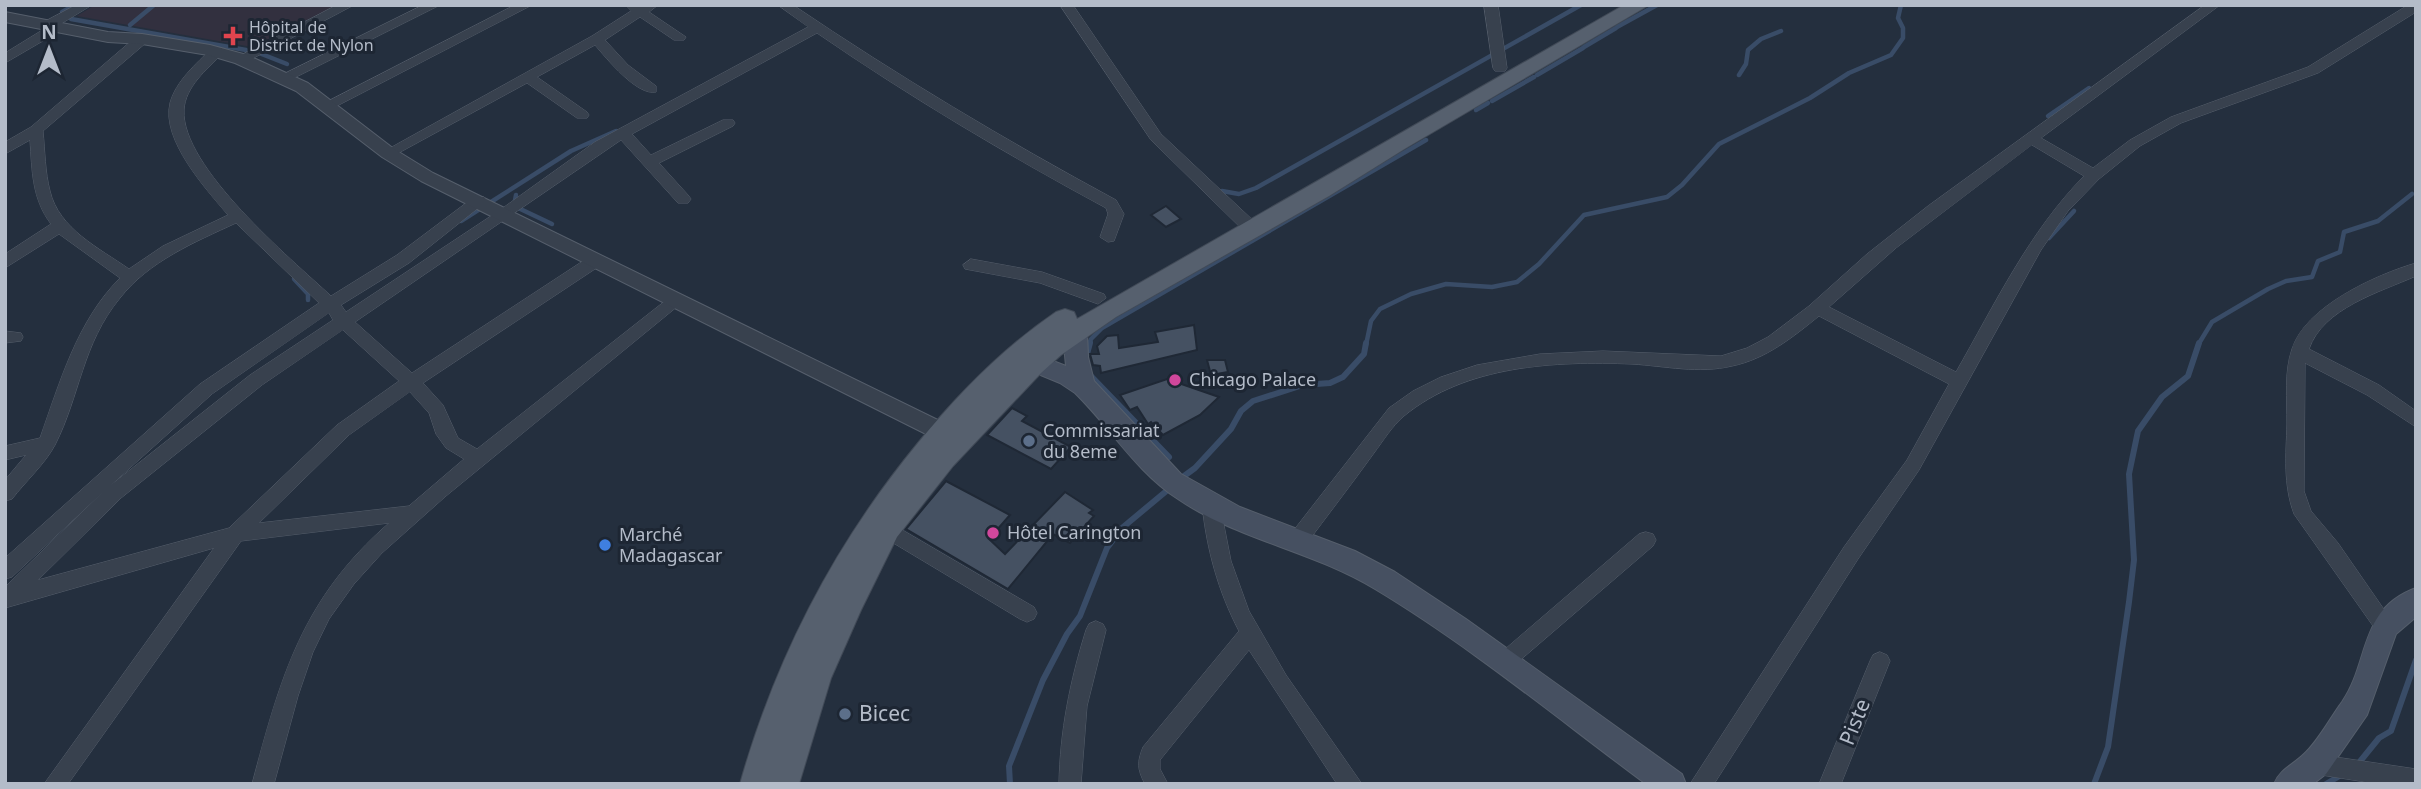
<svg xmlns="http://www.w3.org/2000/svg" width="2421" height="789" font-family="'Noto Sans',sans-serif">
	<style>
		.medical { fill: #32303f }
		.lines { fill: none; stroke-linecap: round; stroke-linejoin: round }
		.stream-far1 { stroke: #394c67; stroke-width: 4.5 }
		.stream { stroke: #394c67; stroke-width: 6 }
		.building { fill: #455162; stroke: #1f2835; stroke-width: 2 }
		.minor-casing { stroke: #565f6c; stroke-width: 1 }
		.tertiary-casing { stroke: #565f6c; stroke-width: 2 }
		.secondary-casing { stroke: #565f6c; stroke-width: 2 }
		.primary-casing { stroke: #414a57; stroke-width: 2 }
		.minor { fill: #38414e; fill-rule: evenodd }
		.tertiary { fill: #38414e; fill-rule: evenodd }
		.secondary { fill: #465061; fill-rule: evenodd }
		.primary { fill: #56606e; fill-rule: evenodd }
		.health-dot { fill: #e0444e; stroke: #1d2633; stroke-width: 2.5 }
		.hotel-dot { fill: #d1479c; stroke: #1d2633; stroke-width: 2.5 }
		.service-dot { fill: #5c6f8a; stroke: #1d2633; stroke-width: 2.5 }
		.shop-dot { fill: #3f7fe0; stroke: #1d2633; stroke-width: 2.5 }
		.labels { text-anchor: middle; stroke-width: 6; stroke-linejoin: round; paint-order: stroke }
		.far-poi-label { font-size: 16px; fill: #b4bcc9; stroke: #1d2633; text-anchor: start }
		.poi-label { font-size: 18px; fill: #b4bcc9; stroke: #1d2633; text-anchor: start }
		.near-poi-label { font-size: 21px; fill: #b4bcc9; stroke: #1d2633; text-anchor: start }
		.near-street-label { font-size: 21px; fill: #b4bcc9; stroke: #1d2633 }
	</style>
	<rect width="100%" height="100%" fill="#242f3e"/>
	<!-- medical -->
	<path class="medical" d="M95 5H337L252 47 77 16Z"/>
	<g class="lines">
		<!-- stream-far1 -->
		<g class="stream-far1">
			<path d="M62 12 75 5"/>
			<path d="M71 19 246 50"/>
			<path d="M130 25 154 5"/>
			<path d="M1617 27 1657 5"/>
			<path d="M1584 47 1616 28"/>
			<path d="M259 53 287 64"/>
			<path d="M1537 75 1583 48"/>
			<path d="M1739 75 1746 64 1748 50 1761 39 1781 31"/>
			<path d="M1492 101 1534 77"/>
			<path d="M1476 110 1488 103"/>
			<path d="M2048 116 2089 88"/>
			<path d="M1222 191 1239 194 1256 188 1581 5"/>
			<path d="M516 195 514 206 552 224"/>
			<path d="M461 221 571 151 616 131"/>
			<path d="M2049 238 2074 211"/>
			<path d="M294 279 308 294V300"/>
			<path d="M1089 345 1091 339 1102 328 1426 140"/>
			<path d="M1366 345 1371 321 1380 309 1411 294 1446 284 1492 287 1517 282 1539 264 1584 215 1667 197 1682 185 1719 144 1810 98 1849 73 1891 55 1903 38V28L1898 18 1901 5"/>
			<path d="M2198 345 2212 322 2268 289 2286 281 2312 277 2318 261 2340 252 2344 232 2378 221 2412 194"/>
		</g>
		<!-- stream -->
		<g class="stream">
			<path d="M1087 354 1090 343"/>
			<path d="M1089 374 1169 457"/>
			<path d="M1180 479 1195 468 1231 429 1241 411 1253 401 1303 385 1330 383 1343 377 1364 354 1366 343"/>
			<path d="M2358 764 2379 738 2391 731 2416 660"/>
			<path d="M1010 784 1009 766 1043 680 1067 634 1080 616 1107 548 1122 528 1170 488"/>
			<path d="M2094 784 2108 747 2129 602 2134 560 2129 474 2138 431 2162 397 2188 376 2199 343"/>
			<path d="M2326 784 2341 775"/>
		</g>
	</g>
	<!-- building -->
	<g class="building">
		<path d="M1166 206 1181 219 1166 227 1151 215Z"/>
		<path d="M1194 325 1197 350 1101 373 1100 366 1093 365 1090 354H1099L1097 346 1107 336 1118 335 1119 348 1158 342 1155 332Z"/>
		<path d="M1207 360H1225L1228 372 1211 375Z"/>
		<path d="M1167 379 1219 397 1200 415 1163 435 1151 422 1148 424 1137 407 1130 410 1120 395Z"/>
		<path d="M1012 408 1027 416 1022 421 1071 447 1051 469 987 435Z"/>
		<path d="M946 481 1010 515 989 539 1005 554 1065 492 1093 510 1089 513 1094 516 1070 543 1053 534 1008 589 906 529Z"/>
	</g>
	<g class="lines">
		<!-- minor casing -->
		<g class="minor-casing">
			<g id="minor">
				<path d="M76 5H92L59 25 62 28 60 31 5 63V53L44 29 40 26 42 23Z"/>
				<path d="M337 5H354L246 62H236L234 59Z"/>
				<path d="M423 5H440L290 80H280L278 77Z"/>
				<path d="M515 5H532L333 108H323L321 105Z"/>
				<path d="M626 5H658L649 12 686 37 684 40H674L640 17 605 40 628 65 656 86V92C637 96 607 59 595 45L537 77 587 112 589 115 587 118H577L527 83 393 156 388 158 381 153 592 36 631 11Z"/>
				<path d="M778 5H793C898 76 1005 140 1116 200L1124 214 1114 241 1108 242 1100 237 1108 214 1106 208C1006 154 910 97 817 33L632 134 651 155 723 120H733L735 123 733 126 659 163 688 195 691 199 688 203H678L621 140 355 322 412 373 589 257H601L603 261 601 265 423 383 443 405 458 438 477 449 670 297H682L684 301 446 496 382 553 354 584 329 619 313 652 298 696 274 784H252C281 676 302 599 389 523L241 541 68 784H44L214 548 5 608V587L103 492 12 577 5 579V558L200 384 319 303 236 223C195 242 149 261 120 298 82 344 80 396 55 445 45 464 25 482 12 499L5 501V480L26 455 5 460V446L40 438C60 382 77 321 120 278L59 234 5 268V254L51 224C32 199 32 171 30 140L5 154V142L31 127 137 36H147V42L43 131C45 151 45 172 50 191 59 229 99 248 129 269L163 246 228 215C206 189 161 140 170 103 176 81 196 64 212 48H222V54C207 69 185 87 184 110 181 167 291 259 331 296L397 255 474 197H484L487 201 409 263 341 305 346 312 500 210 595 142 808 27ZM329 313 333 320 250 375 111 485 212 394ZM343 330 399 381 337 425 229 528 38 580 121 498 262 385ZM410 392 429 413 436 434 446 448 464 459 409 506 259 523 349 435Z"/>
				<path d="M1060 5H1073L1161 134 1258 225 1260 229 1258 233H1246L1151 140Z"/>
				<path d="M1484 5H1498L1507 68 1505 71H1495L1493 68Z"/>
				<path d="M2205 5H2220L2041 138 2093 168 2130 140 2171 117 2308 67 2408 5H2416V12L2318 73 2181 123 2140 146 2099 179 2068 211 2041 250 1919 470 1858 559 1714 784H1690L1844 547 1907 460 1949 384 1819 316C1793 337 1766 359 1732 366 1699 374 1665 366 1632 364 1555 361 1466 365 1404 416 1392 426 1383 441 1374 453 1351 485 1327 516 1304 547L1297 549 1290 547 1287 541 1290 535 1389 408 1413 391 1441 377 1477 365 1540 354 1603 351 1721 356 1747 348 1768 337 1809 306 1867 254 1928 206ZM2032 145 2084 176C2029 232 1995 304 1956 372L1829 307 1896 248Z"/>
				<path d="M971 259 1042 272 1104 294 1106 298 1098 304 1040 283 965 269 963 265Z"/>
				<path d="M2416 263V276C2380 292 2323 308 2309 349L2379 385 2416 411V427L2367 395 2305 363V366L2304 491 2311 511 2338 543 2392 621 2395 627 2392 633 2385 636 2378 633 2294 514C2283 484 2286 455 2287 424 2287 399 2284 372 2292 349 2305 307 2375 275 2416 263Z"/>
				<path d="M5 331 21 333 23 337 21 341 5 343Z"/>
				<path d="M1211 497 1218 500 1220 505 1231 561 1249 611 1286 675 1362 784H1337L1249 650 1160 760V769L1168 784H1145C1137 769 1137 762 1143 747L1239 631C1218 591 1207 550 1202 505L1204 500Z"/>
				<path d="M887 521 1034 607 1037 613 1034 619 1027 622 1020 619 880 535 878 529 880 523Z"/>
				<path d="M1646 532 1653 534 1656 540 1653 546 1511 668 1504 671 1497 668 1494 662 1497 656 1639 534Z"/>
				<path d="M1096 621 1103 624 1106 630 1087 706 1081 784H1059C1060 731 1070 681 1086 630L1089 624Z"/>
				<path d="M1880 652 1887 655 1890 661 1841 784H1819L1870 661 1873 655Z"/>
				<path d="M2315 754 2416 769V784H2378L2315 774 2307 771 2304 764 2307 757Z"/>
			</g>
		</g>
		<!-- tertiary casing -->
		<g class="tertiary-casing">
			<path id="tertiary" d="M5 12 108 32 142 34 210 45 247 55 308 83 394 149 433 173 950 426 953 432 950 438 942 440 934 438 421 181 382 157 296 91 235 63 208 55 142 44 108 42 5 22Z"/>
		</g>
		<!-- secondary casing -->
		<g class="secondary-casing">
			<g id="secondary">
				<path d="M1063 311 1071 314 1087 332 1088 357 1094 381 1181 474 1240 507 1355 551 1395 572 1466 619 1682 774 1686 784H1646C1557 718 1470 646 1375 589 1313 551 1238 540 1178 499 1136 472 1110 427 1075 393L1060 383 1009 362 1005 356 1009 350 1017 347 1066 366 1063 335 1051 320 1055 314Z"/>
				<path d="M2416 588V617L2396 634 2367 715 2326 774 2313 784H2274C2280 769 2293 765 2304 754 2319 740 2330 718 2342 702 2370 662 2358 609 2416 588Z"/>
			</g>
		</g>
		<!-- primary casing -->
		<g class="primary-casing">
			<path id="primary" d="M1624 5H1649L1406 148 1329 196 1116 317 1061 355 1041 373 953 466 897 537 861 610 831 678 799 784H740C776 657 834 545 918 443 959 393 1003 348 1056 312L1065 309 1074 312 1077 319Z"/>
		</g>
		<!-- minor -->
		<use href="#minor" class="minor"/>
		<!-- tertiary -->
		<use href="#tertiary" class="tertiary"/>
		<!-- secondary -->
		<use href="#secondary" class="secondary"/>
		<!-- primary -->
		<use href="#primary" class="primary"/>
	</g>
	<!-- markers -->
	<path class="health-dot" d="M229.5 25.5h7v7h7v7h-7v7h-7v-7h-7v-7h7z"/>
	<g class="hotel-dot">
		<circle cx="1175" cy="380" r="7"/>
		<circle cx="993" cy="533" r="7"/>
	</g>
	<g class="service-dot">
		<circle cx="1029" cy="441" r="7"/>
		<circle cx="845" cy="714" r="7"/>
	</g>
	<circle class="shop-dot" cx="605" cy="545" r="7"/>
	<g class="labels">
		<!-- far-poi labels -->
		<g class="far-poi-label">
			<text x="249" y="33">Hôpital de<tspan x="249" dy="18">District de Nylon</tspan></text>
		</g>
		<!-- poi labels -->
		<g class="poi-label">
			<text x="1189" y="386">Chicago Palace</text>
			<text x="1043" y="437">Commissariat<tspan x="1043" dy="21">du 8eme</tspan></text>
			<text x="1007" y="539">Hôtel Carington</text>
			<text x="619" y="541">Marché<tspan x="619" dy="21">Madagascar</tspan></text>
		</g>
		<!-- near-poi labels -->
		<g class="near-poi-label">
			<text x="859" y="721">Bicec</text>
		</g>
		<!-- near-street labels -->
		<g class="near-street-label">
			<text transform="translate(1855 722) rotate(-68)" y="7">Piste</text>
		</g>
	</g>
	<!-- border -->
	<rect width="2421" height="789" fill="none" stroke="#b4bcc9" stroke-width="14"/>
	<!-- north arrow -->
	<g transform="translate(49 49)" stroke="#1d2633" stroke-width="5" paint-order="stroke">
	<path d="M0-5L12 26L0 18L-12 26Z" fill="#b4bcc9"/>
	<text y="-10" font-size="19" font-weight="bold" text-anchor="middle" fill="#b4bcc9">N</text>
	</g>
</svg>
